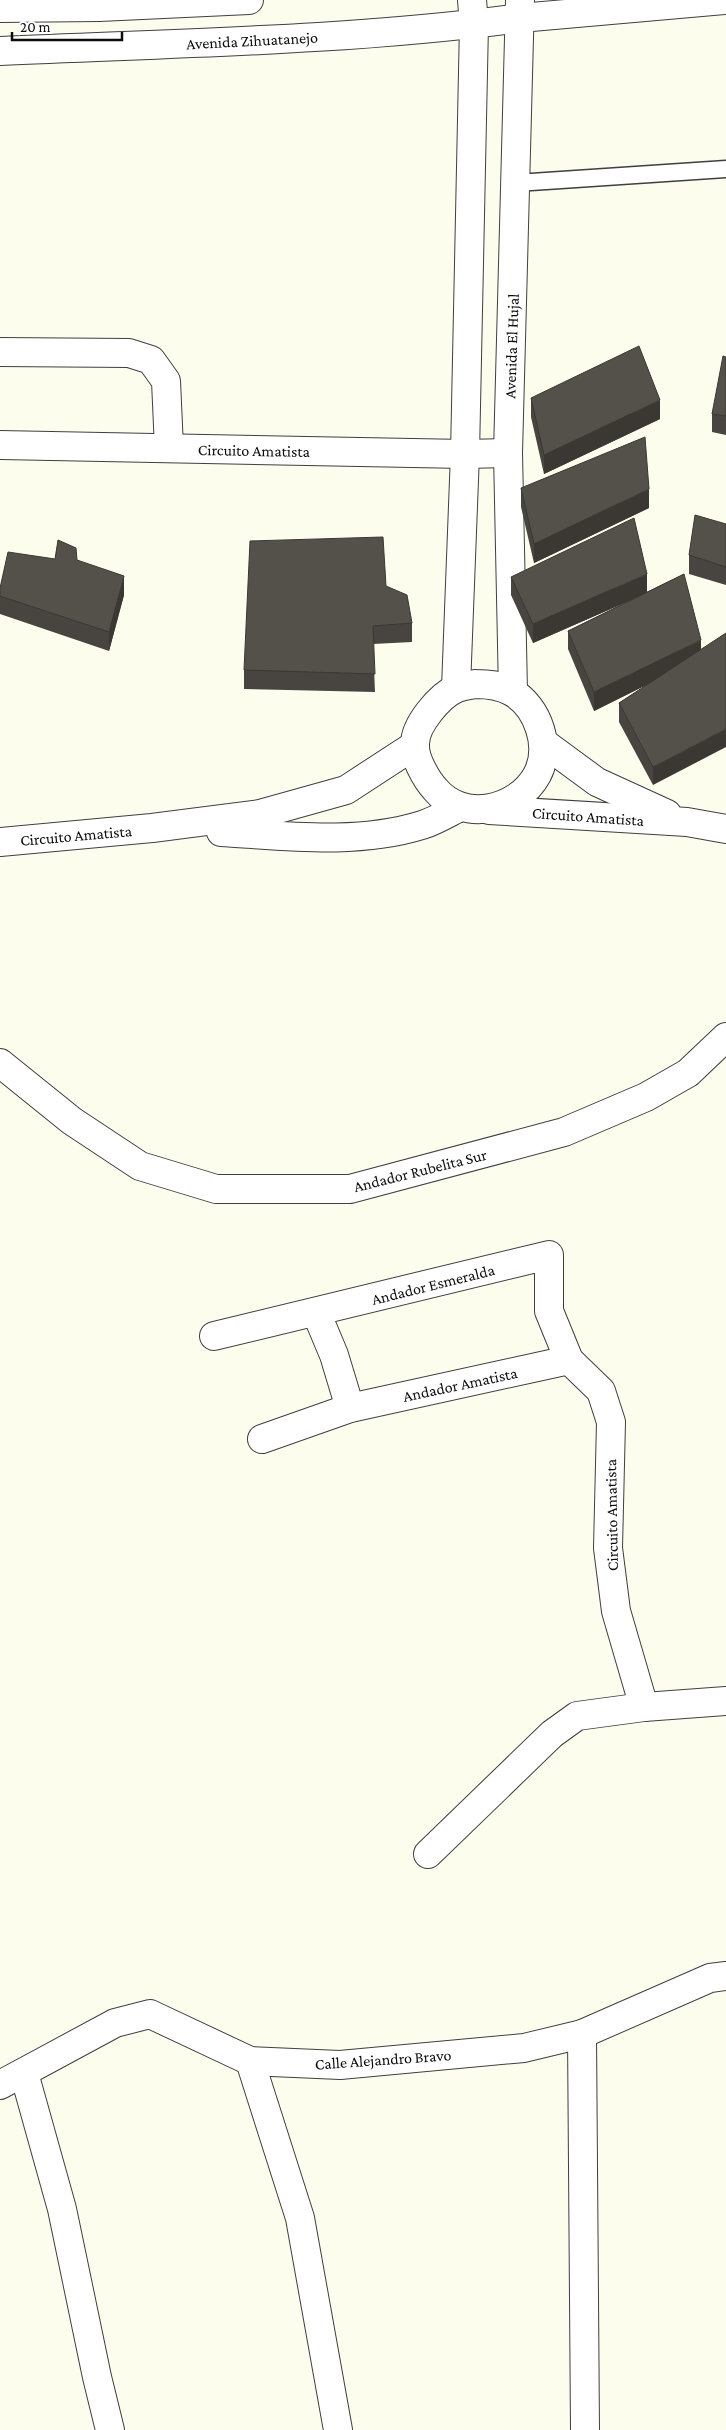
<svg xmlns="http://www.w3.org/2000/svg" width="726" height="2430" font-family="'Crimson Pro',serif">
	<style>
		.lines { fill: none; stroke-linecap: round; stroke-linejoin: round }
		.service-casing { stroke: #3f3f3f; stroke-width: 19 }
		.minor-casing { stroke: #3f3f3f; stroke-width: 30 }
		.tertiary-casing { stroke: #3f3f3f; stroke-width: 30 }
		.service { stroke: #fff; stroke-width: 16 }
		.minor { stroke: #fff; stroke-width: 28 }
		.tertiary { stroke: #fff; stroke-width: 28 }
		.wall { fill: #484540 }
		.shaded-wall { fill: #3b3834 }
		.building { fill: #54504a; stroke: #3b3834 }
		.labels { text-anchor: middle; stroke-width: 5; stroke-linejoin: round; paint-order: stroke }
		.street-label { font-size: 16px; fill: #0c0c0c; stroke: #fff }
	</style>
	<rect width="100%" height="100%" fill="#fcfded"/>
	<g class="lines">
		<!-- service casing -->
		<g class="service-casing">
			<path id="service" d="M516 183 726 169"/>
		</g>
		<!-- minor casing -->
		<g class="minor-casing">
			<g id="minor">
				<path d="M520 18 724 0"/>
				<path d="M0 352 129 353 151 360 166 381 169 448"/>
				<path d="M544 743 597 782 667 814"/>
				<path d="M489 810 687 822 726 829"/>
				<path d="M0 1063 72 1121 140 1166 216 1189H350L564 1132 646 1097 688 1073 726 1037"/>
				<path d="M316 1312 334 1355 350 1408"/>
				<path d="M214 1336 549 1255V1311L569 1360 601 1391 611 1422 608 1548 616 1611 644 1707"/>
				<path d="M262 1439 350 1408 569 1360"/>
				<path d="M428 1854 552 1734 577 1716 644 1707 726 1701"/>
				<path d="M582 2034 585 2430"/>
				<path d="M250 2061 300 2218 338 2430"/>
				<path d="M24 2073 62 2209 97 2377 110 2430"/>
				<path d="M0 2085 115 2023 150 2014 250 2061 340 2065 524 2048 582 2034 710 1978 726 1976"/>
			</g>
		</g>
		<!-- tertiary casing -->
		<g class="tertiary-casing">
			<g id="tertiary">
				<path d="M0 8 99 7 249 0"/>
				<path d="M0 51C173 43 348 41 520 18"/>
				<path d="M0 445 465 454 508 453"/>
				<path d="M475 684C488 684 500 685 512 692 538 707 552 747 537 775 517 811 463 823 435 789 426 779 414 758 415 744 415 725 439 696 457 688 462 686 469 685 475 684Z"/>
				<path d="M456 688 465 454 474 24 472 0"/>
				<path d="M513 692 508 453 520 0"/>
				<path d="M221 832C286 836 358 845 422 825 435 821 448 813 460 807"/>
				<path d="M0 842 152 828 260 814 346 790 415 745"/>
			</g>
		</g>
		<!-- service -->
		<use href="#service" class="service"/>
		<!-- minor -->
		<use href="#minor" class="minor"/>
		<!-- tertiary -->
		<use href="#tertiary" class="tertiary"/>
	</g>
	<!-- wall -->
	<g class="wall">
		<path d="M726 357V435L712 432V414Z"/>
		<path d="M531 398 660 419 544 474 531 417Z"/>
		<path d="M521 488 649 508 534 563 521 507Z"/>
		<path d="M726 524V585L689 574V555Z"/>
		<path d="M55 559 77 560 124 595 109 651 0 614V588Z"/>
		<path d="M684 574 653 785 619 722V703L650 683 594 711 568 649V631L629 601 533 643 511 595V577L647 592Z"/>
		<path d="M386 586 412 623V642L373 644 375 692 244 689V670Z"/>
	</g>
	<!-- shaded-wall -->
	<g class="shaded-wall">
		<path d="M660 400V419L544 474V455Z"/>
		<path d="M649 489V508L534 563V544Z"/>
		<path d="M647 574V593L533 643V624Z"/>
		<path d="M124 576V595L109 651V632Z"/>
		<path d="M701 640V658L594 711V692Z"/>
		<path d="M726 729V747L653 785V767Z"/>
	</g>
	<!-- building -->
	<g class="building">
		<path d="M639 346 660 400 544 455 531 398Z"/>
		<path d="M723 356 726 357V416L712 414Z"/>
		<path d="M645 437 649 489 534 544 521 488Z"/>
		<path d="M695 515 726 524V567L689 555Z"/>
		<path d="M634 518 647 574 533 624 511 577Z"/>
		<path d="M383 537 386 586 407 595 412 623 373 626 375 674 244 670 250 541Z"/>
		<path d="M58 540 76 548 77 560 124 576 109 632 0 596V588L8 552 55 559Z"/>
		<path d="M684 574 701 640 594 692 568 631Z"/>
		<path d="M726 633V729L653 767 619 703Z"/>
	</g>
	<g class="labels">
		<!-- street labels -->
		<g class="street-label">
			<text transform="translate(252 40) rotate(-3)" y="6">Avenida Zihuatanejo</text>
			<text transform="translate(511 346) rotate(-88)" y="6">Avenida El Hujal</text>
			<text transform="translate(254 450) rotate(1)" y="6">Circuito Amatista</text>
			<text transform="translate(588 816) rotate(4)" y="6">Circuito Amatista</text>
			<text transform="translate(76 835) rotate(-5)" y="6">Circuito Amatista</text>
			<text transform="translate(420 1170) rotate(-14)" y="6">Andador Rubelita Sur</text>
			<text transform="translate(433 1284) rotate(-14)" y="6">Andador Esmeralda</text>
			<text transform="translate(460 1384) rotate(-12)" y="6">Andador Amatista</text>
			<text transform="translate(611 1515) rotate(-91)" y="6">Circuito Amatista</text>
			<text transform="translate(383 2059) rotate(-4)" y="6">Calle Alejandro Bravo</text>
		</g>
	</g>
	<!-- scale -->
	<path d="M12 32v8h110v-8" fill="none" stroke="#0c0c0c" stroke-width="2.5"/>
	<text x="20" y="32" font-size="15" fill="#0c0c0c" stroke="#ffffff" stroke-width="4" paint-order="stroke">20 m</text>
</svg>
